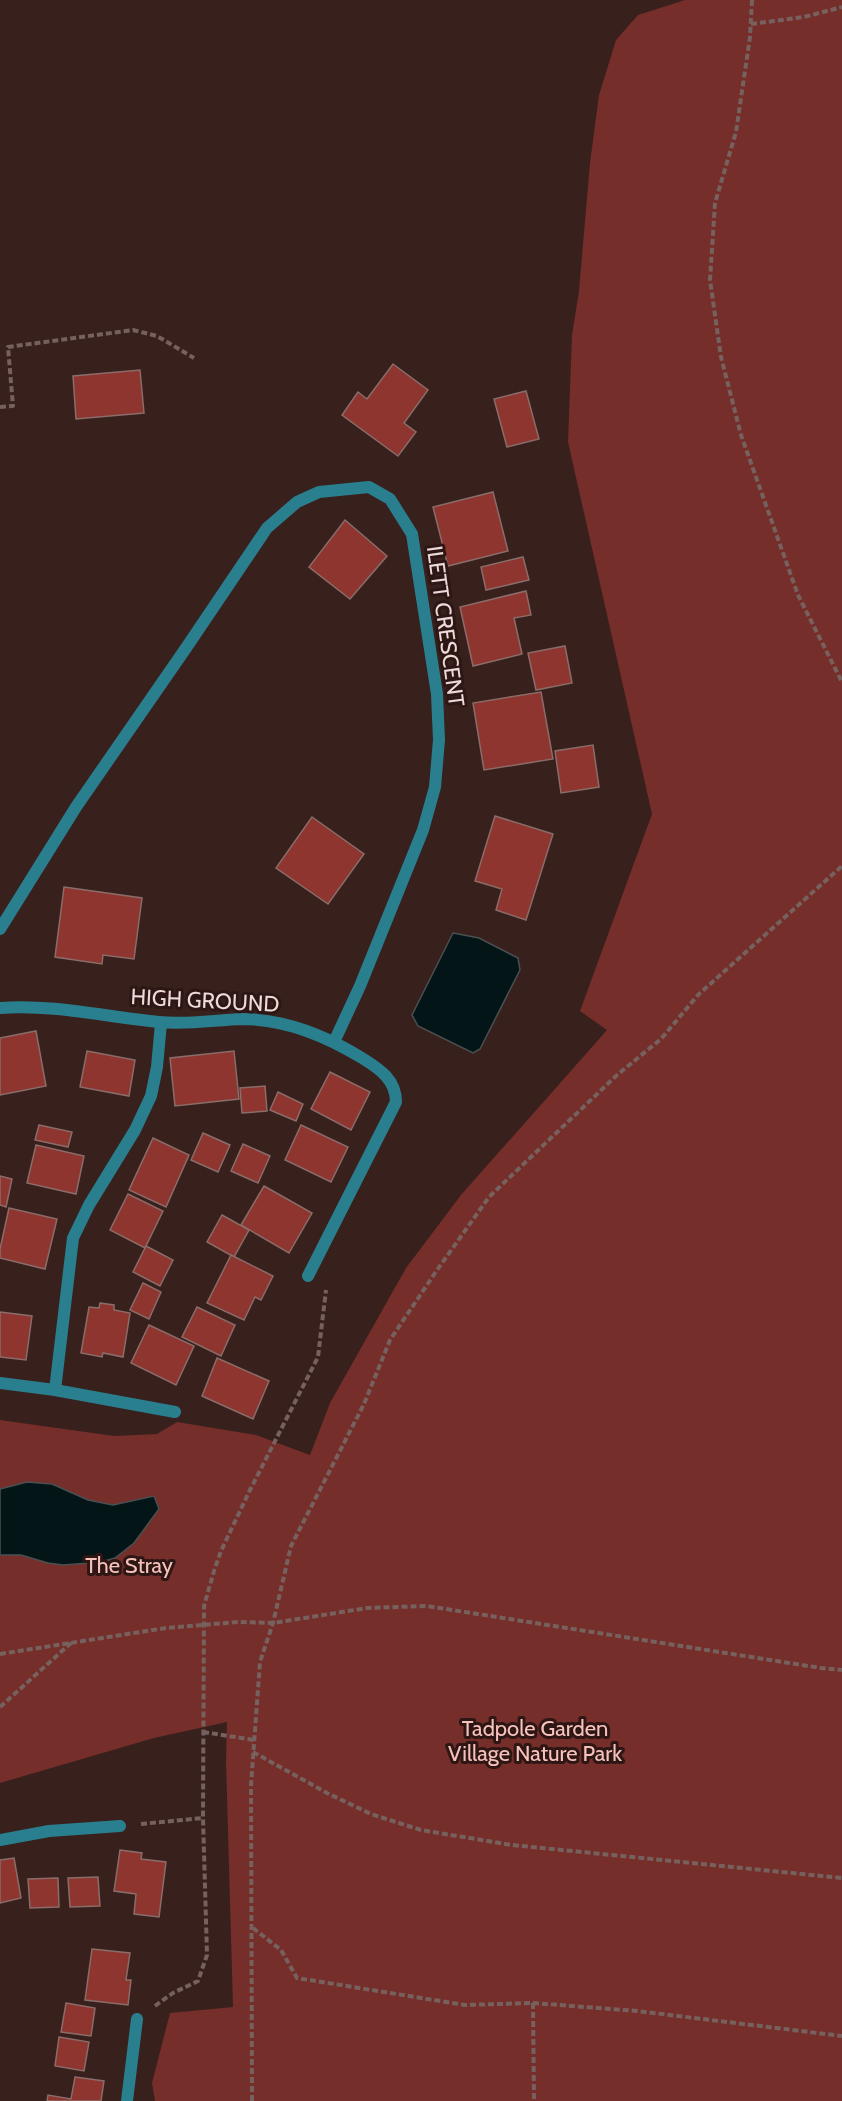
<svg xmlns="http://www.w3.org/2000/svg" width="842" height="2101" font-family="Cabin,sans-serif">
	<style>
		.green { fill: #752e29 }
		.water { fill: #041518; stroke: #4a5052; stroke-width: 1.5 }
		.building { fill: #8e352f; stroke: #8a6c69; stroke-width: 1.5 }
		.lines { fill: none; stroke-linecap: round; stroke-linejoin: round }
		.path { stroke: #76615e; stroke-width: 4; stroke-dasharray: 6 3; stroke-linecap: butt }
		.service { stroke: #2a7f8f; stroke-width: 12 }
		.minor { stroke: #2a7f8f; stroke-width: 12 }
		.labels { text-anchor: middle; stroke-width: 6; stroke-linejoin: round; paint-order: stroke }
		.street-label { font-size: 22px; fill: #ecdbd9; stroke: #2d1614 }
		.park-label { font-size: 22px; fill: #f7c2bc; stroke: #2d1614 }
	</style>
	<rect width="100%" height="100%" fill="#38201d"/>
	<!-- green -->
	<path class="green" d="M685 0H842V2101H155L152 2083 170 2013 233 2007 226 1761 227 1722 154 1738 0 1783V1420L114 1436 157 1434 177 1422 256 1435 310 1455 330 1403 406 1268 461 1195 607 1030 580 1011 652 814 568 442 572 335 579 291 590 163 599 95 616 40 638 15Z"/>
	<!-- water -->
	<g class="water">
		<path d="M453 933 479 938 518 958 520 970 480 1049 473 1053 418 1026 412 1015Z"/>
		<path d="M27 1482 52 1484 88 1500 113 1505 154 1496 159 1509 134 1543 115 1558 101 1562 63 1565 48 1563 21 1555H0V1489Z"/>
	</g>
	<!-- building -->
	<g class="building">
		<path d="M393 364 428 390 404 423 416 432 398 456 342 415 358 392 367 399Z"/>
		<path d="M140 370 144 413 76 419 73 376Z"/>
		<path d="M526 391 539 439 507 447 494 399Z"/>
		<path d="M493 492 508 551 448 566 433 507Z"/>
		<path d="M345 520 387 556 350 599 309 567Z"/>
		<path d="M523 557 529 580 486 590 481 567Z"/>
		<path d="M526 591 531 615 514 618 522 654 473 666 460 607Z"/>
		<path d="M565 646 572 683 536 690 528 653Z"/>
		<path d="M541 692 553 759 484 770 473 703Z"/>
		<path d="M593 745 599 787 561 793 555 751Z"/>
		<path d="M495 816 553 834 526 920 496 910 502 889 475 881Z"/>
		<path d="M312 817 364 854 328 904 276 868Z"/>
		<path d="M64 887 142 898 134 959 103 955 102 964 55 957Z"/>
		<path d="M36 1031 46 1086 0 1095V1038Z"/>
		<path d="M87 1051 135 1060 129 1096 80 1087Z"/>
		<path d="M234 1051 239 1099 175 1106 170 1058Z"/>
		<path d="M330 1072 370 1092 351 1130 311 1109Z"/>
		<path d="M265 1086 267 1111 242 1113 240 1088Z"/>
		<path d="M278 1092 303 1104 296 1121 270 1110Z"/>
		<path d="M39 1125 72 1132 68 1147 35 1140Z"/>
		<path d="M301 1125 348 1147 331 1182 285 1160Z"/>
		<path d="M203 1133 230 1145 218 1172 191 1160Z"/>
		<path d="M153 1138 189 1155 166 1207 129 1190Z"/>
		<path d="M243 1144 270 1156 258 1183 231 1171Z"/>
		<path d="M36 1145 84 1156 76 1194 27 1183Z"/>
		<path d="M0 1176 12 1179 6 1207 0 1205Z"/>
		<path d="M264 1186 312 1213 289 1253 241 1225Z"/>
		<path d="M128 1194 163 1211 145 1248 110 1230Z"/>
		<path d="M9 1208 57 1219 45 1269 0 1258V1249Z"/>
		<path d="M222 1215 249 1230 234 1257 207 1242Z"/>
		<path d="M146 1246 173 1260 160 1286 133 1272Z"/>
		<path d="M231 1255 273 1276 261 1300 255 1297 244 1320 207 1303Z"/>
		<path d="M143 1283 161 1292 149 1319 130 1310Z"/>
		<path d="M100 1303 114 1305V1310L130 1313 123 1357 103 1353 102 1357 81 1353 89 1307 99 1308Z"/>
		<path d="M197 1307 235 1325 221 1356 182 1337Z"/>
		<path d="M0 1312 32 1316 26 1360 0 1357Z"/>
		<path d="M149 1325 194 1346 176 1385 131 1363Z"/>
		<path d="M217 1358 269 1381 253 1419 202 1396Z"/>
		<path d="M120 1850 142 1853 141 1859 166 1862 159 1917 134 1914 136 1894 114 1891Z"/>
		<path d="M14 1858 21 1898 0 1903V1860Z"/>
		<path d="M98 1877 100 1906 70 1907 68 1878Z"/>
		<path d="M58 1878 59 1907 30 1908 28 1879Z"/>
		<path d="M92 1949 130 1953 126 1980H131L128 2005 85 2000Z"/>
		<path d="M66 2003 95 2008 91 2036 61 2032Z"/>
		<path d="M59 2037 89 2042 84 2071 55 2066Z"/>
		<path d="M75 2077 104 2081 101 2101H47L48 2095 71 2099Z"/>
	</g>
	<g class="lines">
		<!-- path -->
		<g class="path">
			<path d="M752 0 750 37 736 132 715 203 710 280 721 357 741 435 798 595 842 682"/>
			<path d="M751 24 804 17 842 7"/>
			<path d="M0 407 13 406 8 347 133 330 157 336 194 358"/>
			<path d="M0 1654 166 1628 238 1622 273 1623 367 1608 427 1606 821 1668 842 1670"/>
			<path d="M0 1707 71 1643"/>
			<path d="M203 1732 254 1740"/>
			<path d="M253 1752 327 1793 371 1814 421 1830 512 1845 842 1878"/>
			<path d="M141 1824 203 1818"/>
			<path d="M253 1928 281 1950 297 1978 465 2005 533 2003 637 2011 842 2036"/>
			<path d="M533 2003 534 2101"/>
			<path d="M155 2006 173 1993 198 1981 207 1955 203 1818 204 1606 214 1571 221 1551 249 1492 318 1357 326 1290"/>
			<path d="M252 2101 251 1785 260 1662 273 1623 291 1546 364 1404 390 1340 435 1273 489 1197 617 1075 661 1039 698 995 842 866"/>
		</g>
		<!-- service -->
		<path class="service" d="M127 2101 137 2019"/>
		<!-- minor -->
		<g class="minor">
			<path d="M0 929 76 807 186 648 267 528 297 502 319 492 369 487 390 499 412 534 437 694 439 740 435 787 423 830 360 986 334 1042"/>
			<path d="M0 1008C54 1004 106 1017 159 1022 186 1025 215 1020 242 1019 285 1019 326 1036 362 1058 380 1069 396 1080 396 1102L308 1276"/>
			<path d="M0 1383 55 1390 73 1238 89 1205 135 1130 151 1096 157 1067 161 1023"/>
			<path d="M55 1390 175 1412"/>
			<path d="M0 1840 49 1831 120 1826"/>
		</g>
	</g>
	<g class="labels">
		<!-- street labels -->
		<g class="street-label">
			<text transform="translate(446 626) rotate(82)" y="8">ILETT CRESCENT</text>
			<text transform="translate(205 1000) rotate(3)" y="8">HIGH GROUND</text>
		</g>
		<!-- park labels -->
		<g class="park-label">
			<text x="129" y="1573">The Stray</text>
			<text x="535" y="1736">Tadpole Garden<tspan x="535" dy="25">Village Nature Park</tspan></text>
		</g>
	</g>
</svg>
